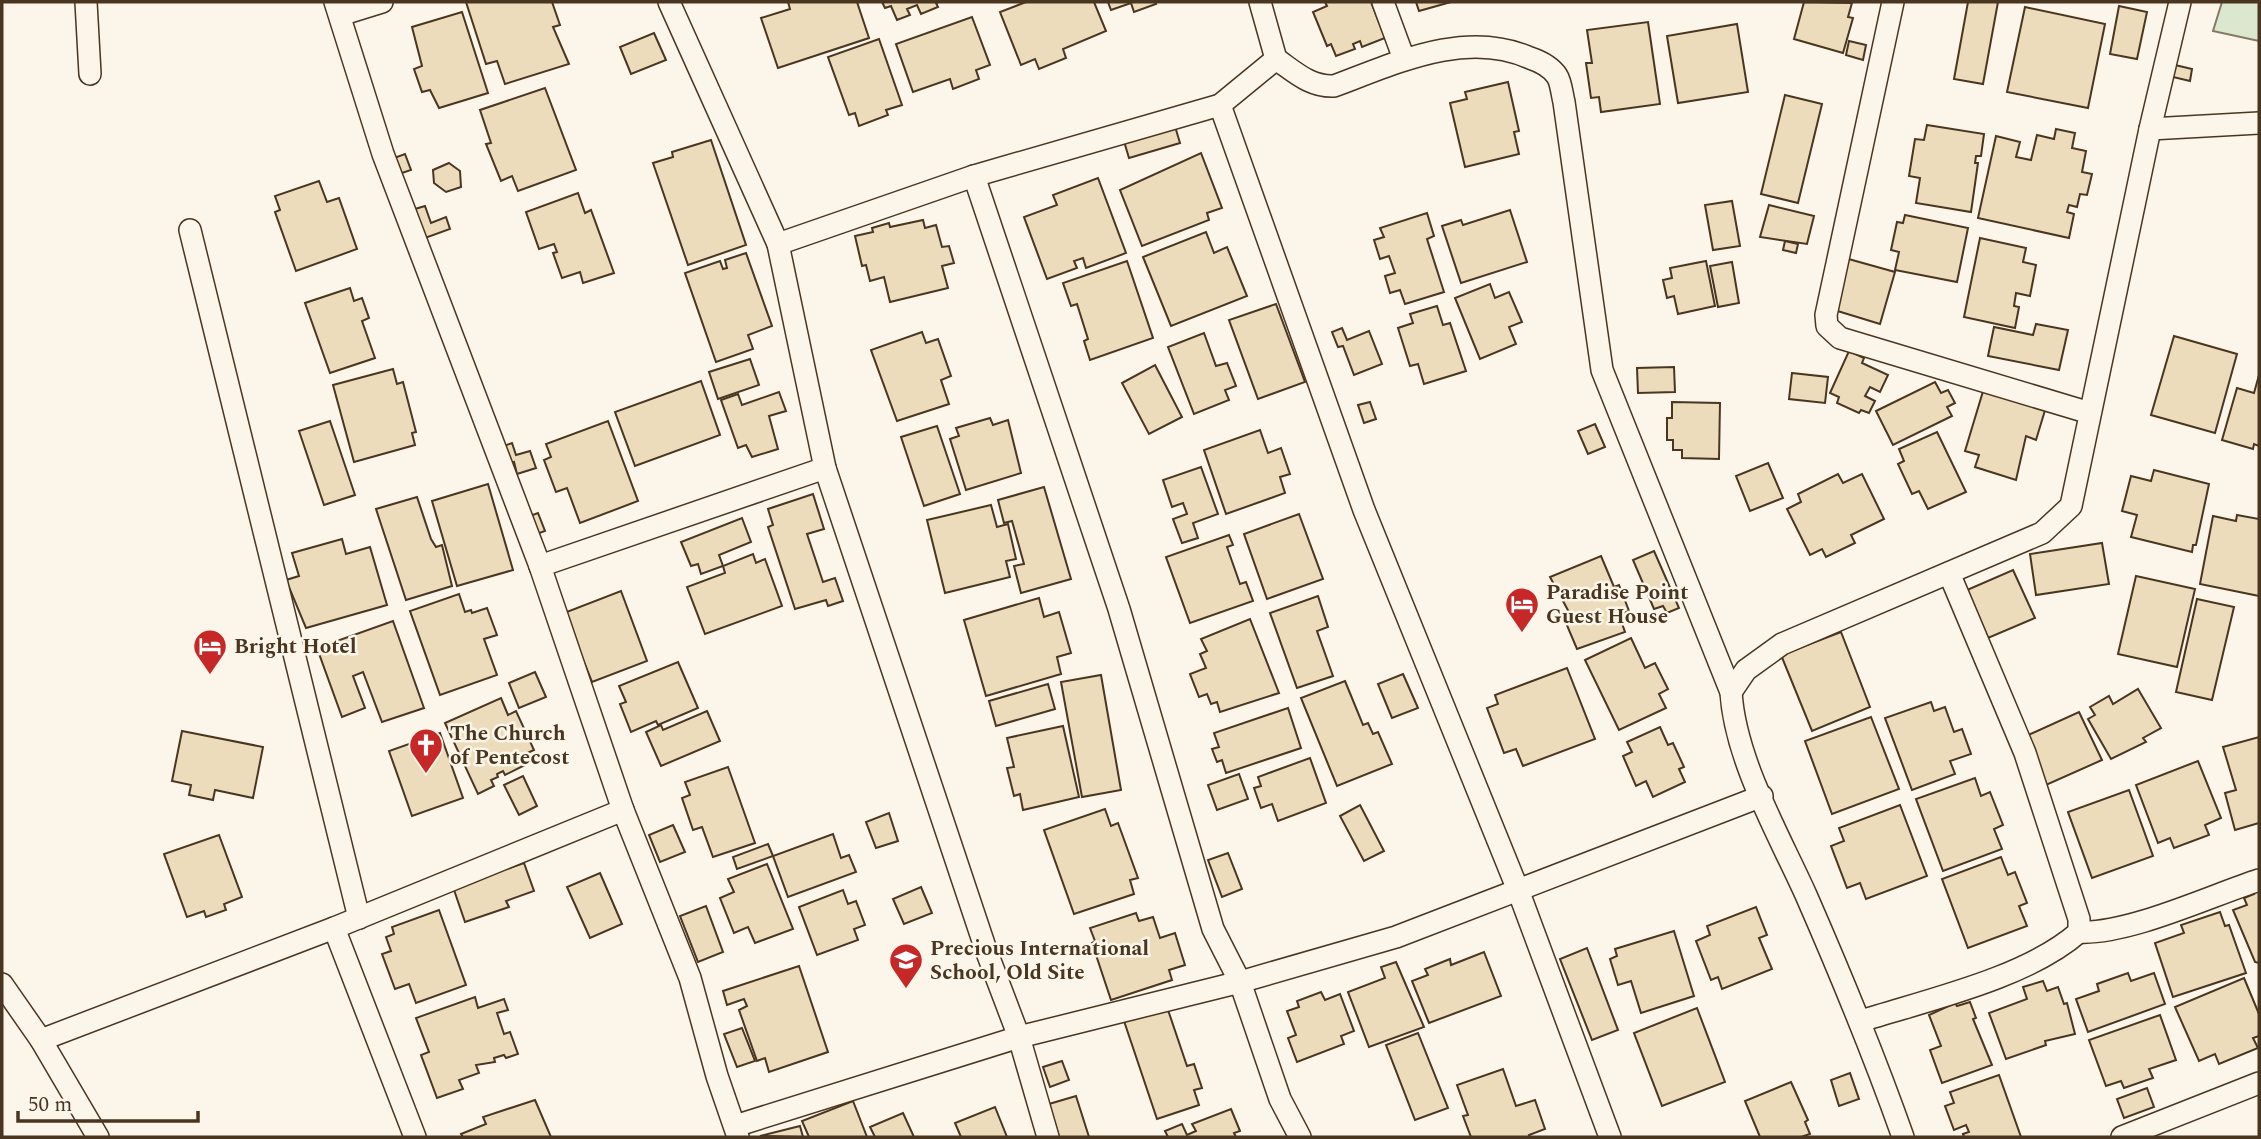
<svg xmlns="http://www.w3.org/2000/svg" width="2261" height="1139" font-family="Spectral,serif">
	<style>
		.green { fill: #dce7d0; stroke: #887966; stroke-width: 2 }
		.building { fill: #ecdcbc; stroke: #4a3520; stroke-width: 2 }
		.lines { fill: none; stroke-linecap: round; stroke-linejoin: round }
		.minor-casing { stroke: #4a3520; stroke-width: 24 }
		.minor { stroke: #fbf6e9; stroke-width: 21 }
		.labels { text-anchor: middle; stroke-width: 5; stroke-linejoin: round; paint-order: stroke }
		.poi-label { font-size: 21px; font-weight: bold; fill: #4a3520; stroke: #fbf6e9; text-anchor: start }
	</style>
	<rect width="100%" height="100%" fill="#fbf6e9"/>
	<!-- green -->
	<path class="green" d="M2222 2H2259V41L2213 31Z"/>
	<!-- building -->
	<g class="building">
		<path d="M466 2H552L560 25 553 27 569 64 505 84 497 61 486 64Z"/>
		<path d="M788 2H857L869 38 778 68 761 18 790 9Z"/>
		<path d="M882 2H939L936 3 938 7 921 14 917 5 907 9 910 15 897 20 891 6 885 8Z"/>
		<path d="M1026 2H1094L1106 31 1063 49 1066 58 1039 69 1035 59 1021 65 1000 12Z"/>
		<path d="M1108 2H1155L1156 4 1134 12 1131 3 1111 10Z"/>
		<path d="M1325 2H1371L1385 38 1362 47 1360 41 1353 44 1355 49 1336 56 1331 44 1327 46 1313 12 1327 6Z"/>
		<path d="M1416 2H1451L1419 11Z"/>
		<path d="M1804 2 1852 3 1848 17 1853 18 1843 53 1794 39Z"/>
		<path d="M1968 2H1998L1983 84 1954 79Z"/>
		<path d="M2119 6 2147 12 2137 59 2110 54Z"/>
		<path d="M2025 7 2105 24 2088 108 2007 92Z"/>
		<path d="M462 12 488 93 439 108 430 90 422 92 414 69 422 66 412 27Z"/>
		<path d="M972 17 990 65 976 70 979 79 953 89 950 79 913 92 896 44Z"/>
		<path d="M1648 22 1660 104 1601 112 1599 97 1591 98 1586 63H1592L1587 30Z"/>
		<path d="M1737 24 1748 92 1678 103 1667 36Z"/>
		<path d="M654 33 666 60 631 74 620 47Z"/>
		<path d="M879 39 902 105 886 110 888 115 859 126 855 113 849 115 828 57Z"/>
		<path d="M1849 41 1866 45 1863 60 1846 55Z"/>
		<path d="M2175 65 2192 69 2190 81 2173 77Z"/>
		<path d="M1508 82 1519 131 1514 132 1519 154 1465 167 1450 103 1467 99 1465 92Z"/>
		<path d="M545 88 576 170 518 191 512 176 501 181 486 144 491 143 480 110Z"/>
		<path d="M1785 95 1822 104 1798 203 1761 194Z"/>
		<path d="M1174 123 1180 143 1129 158 1123 138Z"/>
		<path d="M1927 125 1984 134 1981 156H1976L1975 163H1978L1971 212 1916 203 1920 178 1909 176 1915 139 1924 140Z"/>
		<path d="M2056 129 2075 133 2072 148 2086 151 2082 172 2092 174 2087 195 2080 194 2077 207 2069 205 2067 212 2074 214 2069 238 1978 218 1996 136 2020 142 2016 157 2031 160 2037 135 2054 139Z"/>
		<path d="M711 140 746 245 688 265 653 163 673 157 672 152Z"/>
		<path d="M1201 153 1222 208 1207 213 1209 220 1142 246 1120 190Z"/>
		<path d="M405 154 411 170 399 174 394 158Z"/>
		<path d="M449 163 460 171 461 187 446 192 434 183 433 170Z"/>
		<path d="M1098 178 1126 253 1086 268 1083 258 1074 261 1077 268 1047 279 1024 217 1057 205 1053 195Z"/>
		<path d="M319 181 327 202 339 198 357 249 296 271 275 212 280 210 275 196Z"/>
		<path d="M578 193 585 213 591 210 614 273 583 283 580 272 562 278 553 253 557 252 554 244 539 249 526 212Z"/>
		<path d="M1732 201 1740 246 1713 250 1705 205Z"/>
		<path d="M1769 205 1814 216 1807 244 1760 237Z"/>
		<path d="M425 206 431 223 446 217 450 229 425 238 415 209Z"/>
		<path d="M1510 210 1527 262 1461 283 1442 226 1461 220 1463 225Z"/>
		<path d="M1427 213 1434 236 1427 239 1444 292 1405 304 1400 290 1390 293 1385 276 1395 273 1389 256 1380 259 1374 240 1384 237 1380 228Z"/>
		<path d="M1905 215 1968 228 1957 282 1895 270 1899 252 1891 250 1897 222 1903 223Z"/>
		<path d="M923 220 925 228 936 225 942 247 949 246 954 263 942 266 948 288 890 302 884 277 870 281 866 265 862 266 855 236 873 232 872 228 889 223 890 227Z"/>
		<path d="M1206 232 1214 253 1227 247 1247 296 1171 326 1143 257Z"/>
		<path d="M1980 238 2026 248 2023 262 2036 265 2030 296 2016 293 2014 306 2019 307 2015 328 1964 317Z"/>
		<path d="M1785 241 1798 244 1796 253 1783 250Z"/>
		<path d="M746 253 772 326 748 335 753 349 716 362 685 273 720 261 723 269 727 268 725 260Z"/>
		<path d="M1845 258 1895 272 1880 324 1831 309Z"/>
		<path d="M1127 261 1153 338 1090 360 1084 341 1088 339 1077 304 1071 306 1063 283Z"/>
		<path d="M1706 261 1715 306 1678 314 1674 296 1667 298 1663 280 1672 278 1670 268Z"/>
		<path d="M1732 262 1739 303 1718 307 1710 266Z"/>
		<path d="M1490 284 1495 298 1509 292 1522 322 1509 327 1516 344 1480 359 1455 298Z"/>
		<path d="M350 288 354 301 362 298 369 318 362 321 375 358 330 373 305 303Z"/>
		<path d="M1276 304 1305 382 1258 399 1229 320Z"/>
		<path d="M1437 306 1443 325 1450 323 1466 371 1424 384 1418 364 1410 366 1398 328 1413 323 1410 314Z"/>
		<path d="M2036 324 2068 330 2059 370 1988 356 1994 327 2033 335Z"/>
		<path d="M1342 328 1347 340 1369 331 1382 364 1354 375 1343 346 1338 347 1332 332Z"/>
		<path d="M922 332 926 343 938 339 951 376 941 380 949 404 897 421 871 350Z"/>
		<path d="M1204 333 1216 366 1227 363 1236 386 1225 390 1229 400 1194 414 1168 347Z"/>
		<path d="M2174 336 2237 354 2215 433 2151 415Z"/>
		<path d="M1849 351 1864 358 1862 363 1888 375 1880 392 1870 387 1865 396 1875 401 1869 413 1861 410 1859 413 1837 403 1839 397 1830 393Z"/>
		<path d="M750 359 759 385 718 399 709 372Z"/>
		<path d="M1155 365 1182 417 1149 434 1122 383Z"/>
		<path d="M1674 367 1675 392 1638 393 1637 368Z"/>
		<path d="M393 369 397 384 403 382 416 432 412 433 415 445 354 462 333 385Z"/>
		<path d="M1792 373 1828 377 1825 403 1789 399Z"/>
		<path d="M2259 375V446L2254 444 2253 449 2222 440 2237 388 2254 393Z"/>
		<path d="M701 381 720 435 635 466 615 412Z"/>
		<path d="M1935 382 1941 393 1948 390 1955 403 1947 407 1952 416 1893 445 1876 411Z"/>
		<path d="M1984 388 2046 407 2036 440 2026 436 2016 480 1975 467 1979 455 1965 451Z"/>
		<path d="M779 392 786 411 769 416 778 449 752 457 746 445 738 448 721 400 738 394 742 405Z"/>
		<path d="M1370 402 1376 419 1364 423 1358 405Z"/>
		<path d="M1672 402 1720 403 1719 459 1682 458V450H1673V440H1667V418H1672Z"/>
		<path d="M990 418 993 425 1008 420 1021 473 966 490 950 439 959 436 956 428Z"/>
		<path d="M330 421 355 495 324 505 299 431Z"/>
		<path d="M608 421 638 501 580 523 567 488 556 492 544 460 551 457 546 444Z"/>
		<path d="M1595 424 1605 447 1588 454 1578 431Z"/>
		<path d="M937 426 960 494 924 506 901 437Z"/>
		<path d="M1260 430 1268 453 1281 448 1290 474 1280 477 1285 493 1226 514 1204 450Z"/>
		<path d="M1937 432 1966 492 1928 509 1919 491 1912 494 1898 464 1904 461 1899 449Z"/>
		<path d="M512 443 516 455 530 451 536 468 517 474 514 462 507 465 501 447Z"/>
		<path d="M1768 463 1783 498 1750 511 1736 476Z"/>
		<path d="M1201 467 1218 514 1193 523 1198 538 1182 543 1173 519 1187 514 1183 503 1172 507 1163 480Z"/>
		<path d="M2154 470 2209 484 2196 545H2193L2192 552 2131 537 2137 515 2122 511 2131 476 2151 481Z"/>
		<path d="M1838 474 1843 483 1862 474 1884 519 1851 535 1855 543 1826 557 1822 549 1810 555 1787 509 1801 502 1798 494Z"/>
		<path d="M488 484 513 570 457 586 432 501Z"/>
		<path d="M1044 487 1071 579 1021 593 1014 566 1024 564 1012 521 1004 523 998 500Z"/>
		<path d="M813 494 824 529 807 534 823 582 835 578 843 601 828 606 826 600 795 609 768 527 773 525 768 509Z"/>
		<path d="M417 497 431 539 436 547 442 545 452 586 406 600 376 509Z"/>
		<path d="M991 505 997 527 1008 524 1016 559 1006 561 1010 577 945 593 927 520Z"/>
		<path d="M538 513 545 531 534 535 527 517Z"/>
		<path d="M1299 514 1323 579 1267 599 1244 534Z"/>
		<path d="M2237 515 2259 519V596L2200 584 2213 516 2236 521Z"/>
		<path d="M742 518 751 542 719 555 723 566 701 574 698 564 691 566 681 542Z"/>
		<path d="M1229 535 1233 545 1227 547 1240 584 1246 582 1253 601 1190 623 1166 557Z"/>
		<path d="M342 539 346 554 370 547 387 605 306 628 286 580 299 576 292 553Z"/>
		<path d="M2102 543 2109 584 2036 595 2030 554Z"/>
		<path d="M1654 551 1679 608 1667 613 1663 606 1654 609 1633 560Z"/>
		<path d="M753 554 756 563 765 559 782 606 705 634 687 587 725 573 723 566Z"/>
		<path d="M1601 556 1614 587 1619 585 1629 611 1619 615 1625 632 1577 649 1563 616 1570 614 1550 577Z"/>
		<path d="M2013 570 2035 618 1988 638 1967 590Z"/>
		<path d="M2136 576 2195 589 2177 667 2118 654Z"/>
		<path d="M621 591 647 661 592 682 564 613Z"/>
		<path d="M459 594 465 612 471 610 472 613 487 608 497 635 484 639 497 675 440 695 410 611Z"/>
		<path d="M1318 596 1328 627 1317 631 1333 676 1297 688 1270 613Z"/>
		<path d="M1039 598 1044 617 1059 612 1071 653 1057 657 1061 674 986 696 964 620Z"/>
		<path d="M2197 599 2234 607 2212 700 2176 692Z"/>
		<path d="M1250 619 1279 693 1220 712 1217 702 1211 704 1207 694 1199 697 1190 674 1206 668 1200 654 1207 651 1201 639Z"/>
		<path d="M393 621 424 708 382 722 363 672 353 676 365 708 342 717 317 648Z"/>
		<path d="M1841 632 1870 707 1812 731 1781 655Z"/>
		<path d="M1631 638 1645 668 1655 663 1668 689 1659 694 1666 708 1619 730 1585 660Z"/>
		<path d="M678 662 698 708 658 725 656 721 631 732 620 704 626 702 619 686Z"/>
		<path d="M1567 668 1595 739 1523 766 1516 749 1504 753 1487 708 1498 704 1495 695Z"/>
		<path d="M535 672 546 697 519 708 509 683Z"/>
		<path d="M1403 674 1418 708 1392 718 1378 684Z"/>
		<path d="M1101 675 1121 790 1082 797 1061 682Z"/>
		<path d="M1345 681 1363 725 1368 723 1373 734 1378 732 1392 764 1337 786 1301 698Z"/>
		<path d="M1048 684 1055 709 996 726 989 701Z"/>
		<path d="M2138 689 2161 728 2143 738 2146 742 2111 759 2088 719 2095 715 2090 707 2109 696 2113 704Z"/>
		<path d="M501 698 508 715 516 711 534 750 523 755 527 764 505 775 503 771 497 774 498 777 491 780 494 786 478 794 445 723Z"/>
		<path d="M1931 702 1934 711 1945 707 1954 732 1962 729 1971 754 1950 761 1955 774 1912 790 1885 718Z"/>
		<path d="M1288 708 1301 748 1226 773 1222 760 1217 762 1212 749 1219 747 1214 733Z"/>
		<path d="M707 711 720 741 661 766 646 732 661 725 663 730Z"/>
		<path d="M2079 712 2102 760 2046 785 2024 737Z"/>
		<path d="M1871 717 1899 789 1832 814 1805 741Z"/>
		<path d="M1063 726 1079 797 1023 810 1020 794 1014 796 1007 768 1014 767 1007 738Z"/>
		<path d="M1660 727 1668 745 1673 743 1684 767 1679 769 1685 782 1653 797 1646 781 1636 786 1623 756 1632 752 1627 742Z"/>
		<path d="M182 731 263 747 253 798 215 790 213 800 189 795 191 785 172 781Z"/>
		<path d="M440 733 463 798 412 816 389 751Z"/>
		<path d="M2259 737V823L2235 830 2225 793 2236 790 2223 747Z"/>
		<path d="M1310 758 1326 803 1278 821 1272 804 1261 808 1254 788 1261 786 1258 777Z"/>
		<path d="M2198 761 2221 818 2205 825 2209 835 2174 848 2170 838 2158 843 2136 785Z"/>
		<path d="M728 767 755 843 713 857 702 827 693 830 682 798 690 795 685 782Z"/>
		<path d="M1239 774 1248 799 1217 810 1208 785Z"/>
		<path d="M523 776 537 806 519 815 504 785Z"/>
		<path d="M1975 778 1981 796 1990 792 2003 825 1994 829 2002 849 1943 871 1916 799Z"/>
		<path d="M2129 790 2153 856 2092 878 2068 812Z"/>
		<path d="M1360 805 1384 851 1364 861 1340 816Z"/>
		<path d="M1900 805 1927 876 1866 899 1860 883 1847 888 1831 846 1844 841 1839 828Z"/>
		<path d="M1105 809 1111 826 1118 823 1138 878 1130 880 1134 894 1074 914 1044 830Z"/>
		<path d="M889 813 898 841 876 848 866 822Z"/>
		<path d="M673 825 685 852 660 862 649 835Z"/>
		<path d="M833 834 841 858 849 855 856 872 788 897 773 856Z"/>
		<path d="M219 835 242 897 224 904 226 910 206 917 204 911 187 917 164 854Z"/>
		<path d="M768 844 773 856 737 869 733 857Z"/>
		<path d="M1228 853 1242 889 1222 897 1208 860Z"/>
		<path d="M2001 857 2008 875 2015 872 2027 903 2019 906 2027 926 1968 948 1942 879Z"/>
		<path d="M524 863 534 891 506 901 509 907 465 922 453 887Z"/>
		<path d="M767 864 793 929 755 943 748 927 734 933 720 898 734 892 728 879Z"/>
		<path d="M600 873 622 924 590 938 567 887Z"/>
		<path d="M2259 886V963L2255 962 2233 910 2247 905 2244 898 2254 894 2251 889Z"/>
		<path d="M921 887 932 913 904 924 893 899Z"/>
		<path d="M843 890 848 904 856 901 865 925 854 929 858 940 817 955 799 907Z"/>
		<path d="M706 906 723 952 698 962 680 916Z"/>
		<path d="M1756 907 1767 935 1759 938 1772 969 1722 989 1718 977 1711 980 1696 941 1710 935 1707 926Z"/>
		<path d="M439 910 466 985 416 1003 409 984 395 989 382 954 391 951 386 937 394 934 392 927Z"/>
		<path d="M2220 912 2225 926 2229 925 2246 973 2173 997 2155 943 2184 933 2181 925Z"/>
		<path d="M1136 913 1139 921 1153 917 1160 938 1175 933 1185 965 1169 970 1172 980 1111 1000 1092 943 1095 941 1090 928Z"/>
		<path d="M1674 931 1694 996 1641 1013 1631 981 1618 985 1610 959 1617 956 1615 949Z"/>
		<path d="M1587 948 1618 1030 1592 1040 1560 959Z"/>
		<path d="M1484 952 1501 996 1429 1023 1412 981 1428 975 1425 969 1450 959 1451 965Z"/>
		<path d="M1396 962 1424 1027 1369 1047 1348 992 1385 978 1381 967Z"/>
		<path d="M799 966 828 1052 769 1072 765 1058 757 1061 739 1010 747 1006 744 999 727 1005 723 991Z"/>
		<path d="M2128 973 2131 981 2154 973 2165 1004 2088 1032 2076 999 2099 991 2097 984Z"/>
		<path d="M2244 978 2259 1014V1036L2253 1038 2258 1048 2219 1064 2215 1054 2199 1061 2175 1007Z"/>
		<path d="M2043 981 2047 991 2058 987 2064 1004 2067 1003 2075 1034 2045 1041 2046 1045 2006 1059 1989 1013 2027 999 2023 987Z"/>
		<path d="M1321 992 1325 1000 1340 994 1354 1031 1341 1036 1344 1044 1297 1062 1288 1038 1296 1035 1287 1011 1299 1007 1297 1001Z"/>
		<path d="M475 997 478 1008 504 999 508 1010 497 1013 504 1034 510 1032 518 1054 506 1058 504 1055 494 1058 495 1062 476 1065 479 1073 459 1080 463 1089 437 1098 421 1055 429 1052 416 1018Z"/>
		<path d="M1970 1002 1976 1018 1973 1019 1992 1065 1942 1083 1930 1050 1941 1046 1929 1015 1955 1003 1957 1006Z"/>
		<path d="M1167 1007 1187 1066 1194 1064 1202 1088 1194 1090 1199 1105 1157 1119 1124 1021Z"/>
		<path d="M1697 1008 1725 1082 1662 1106 1634 1033Z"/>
		<path d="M2160 1015 2176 1060 2149 1069 2153 1078 2124 1088 2121 1081 2106 1086 2089 1040Z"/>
		<path d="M742 1028 755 1061 737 1067 724 1034Z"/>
		<path d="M1418 1033 1448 1108 1415 1120 1386 1045Z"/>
		<path d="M1062 1061 1069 1080 1050 1087 1043 1067Z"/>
		<path d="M1503 1069 1516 1106 1535 1100 1545 1129 1529 1135 1530 1137H1471L1463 1116 1468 1115 1457 1085Z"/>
		<path d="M1850 1073 1859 1099 1839 1106 1831 1080Z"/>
		<path d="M1999 1075 2021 1137H1964L1963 1134 1969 1132 1966 1125 1954 1130 1945 1106 1954 1103 1950 1092Z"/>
		<path d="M1791 1082 1808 1120 1805 1122 1810 1134 1801 1137H1760L1745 1101Z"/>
		<path d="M2147 1088 2154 1107 2124 1118 2117 1099Z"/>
		<path d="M1076 1096 1089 1137H1059L1049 1104Z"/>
		<path d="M535 1100 551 1137H463L461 1134 486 1124 483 1117Z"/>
		<path d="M853 1101 867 1137H809L802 1121Z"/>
		<path d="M995 1107 1007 1137H961L955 1123Z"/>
		<path d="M1231 1109 1240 1131 1234 1133 1236 1137H1168L1165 1131 1182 1124 1187 1135 1196 1131 1192 1124Z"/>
		<path d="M903 1113 914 1137H875L870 1127Z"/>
		<path d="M800 1126 803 1137 760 1136Z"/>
	</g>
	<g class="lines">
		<!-- minor casing -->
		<g class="minor-casing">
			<g id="minor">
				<path d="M86 2 90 74"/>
				<path d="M335 2 383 154 540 566 623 810 690 978 717 1076 738 1137"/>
				<path d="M669 2 778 244 825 468 986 950 1019 1037 1048 1137"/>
				<path d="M1260 2 1276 59"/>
				<path d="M1383 2 1404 59"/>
				<path d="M1893 2 1826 315 1827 326 1840 338 2090 413"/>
				<path d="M340 15 382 2"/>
				<path d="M1220 105 1364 510 1518 890 1610 1137"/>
				<path d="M2150 129 2259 123"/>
				<path d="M974 176 1119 609 1213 929 1240 982 1280 1099 1300 1137"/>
				<path d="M190 230 359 918"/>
				<path d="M778 244 974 176 1220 105 1276 59C1295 72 1310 87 1334 86 1396 63 1466 29 1530 58 1539 61 1551 67 1557 76 1561 82 1562 94 1564 102L1602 370 1731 692C1735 759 1778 833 1806 895 1841 975 1874 1055 1903 1137"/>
				<path d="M540 566 825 468"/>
				<path d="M1731 692 1746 670 1782 644 2042 533 2071 506 2150 129 2180 2"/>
				<path d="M334 928 415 1137"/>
				<path d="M2079 932C2127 935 2210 896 2259 880"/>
				<path d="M2 984 41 1040 98 1137"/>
				<path d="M1861 1021C1927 1000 2027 978 2079 932V919L2025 753 1949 573"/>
				<path d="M41 1040 334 928 623 810"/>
				<path d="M735 1126 1019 1037 1240 982 1396 937 1762 796"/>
				<path d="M2122 1137 2259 1083"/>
			</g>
		</g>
		<!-- minor -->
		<use href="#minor" class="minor"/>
	</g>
	<!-- icons -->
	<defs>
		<g id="hotel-pin" transform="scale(1.75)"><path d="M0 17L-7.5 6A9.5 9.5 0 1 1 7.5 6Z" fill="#c62828" stroke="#fbf6e9"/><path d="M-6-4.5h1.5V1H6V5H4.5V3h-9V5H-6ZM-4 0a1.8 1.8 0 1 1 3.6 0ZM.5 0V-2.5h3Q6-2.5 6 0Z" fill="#fff"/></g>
		<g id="church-pin" transform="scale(1.75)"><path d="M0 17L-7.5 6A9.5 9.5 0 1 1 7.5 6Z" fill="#c62828" stroke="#fbf6e9"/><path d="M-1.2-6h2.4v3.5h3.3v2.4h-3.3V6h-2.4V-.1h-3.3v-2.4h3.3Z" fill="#fff"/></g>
		<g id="school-pin" transform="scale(1.75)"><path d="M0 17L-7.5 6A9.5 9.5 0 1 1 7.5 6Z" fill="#c62828" stroke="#fbf6e9"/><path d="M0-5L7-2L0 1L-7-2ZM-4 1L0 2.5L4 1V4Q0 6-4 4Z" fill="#fff"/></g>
	</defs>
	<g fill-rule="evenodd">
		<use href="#hotel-pin" x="1522" y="604"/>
		<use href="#hotel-pin" x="210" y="646"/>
		<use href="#church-pin" x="426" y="745"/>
		<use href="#school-pin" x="906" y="960"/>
	</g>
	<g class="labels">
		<!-- poi labels -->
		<g class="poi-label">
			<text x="1546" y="599">Paradise Point<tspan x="1546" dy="24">Guest House</tspan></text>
			<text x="234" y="653">Bright Hotel</text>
			<text x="450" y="740">The Church<tspan x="450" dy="24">of Pentecost</tspan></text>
			<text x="930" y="955">Precious International<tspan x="930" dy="24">School, Old Site</tspan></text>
		</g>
	</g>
	<!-- border -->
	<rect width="2261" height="1139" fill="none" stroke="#4a3520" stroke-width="7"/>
	<!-- scale -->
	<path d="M18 1111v10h180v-10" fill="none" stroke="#4a3520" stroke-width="3.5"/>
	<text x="28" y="1111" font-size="21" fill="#4a3520" stroke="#fbf6e9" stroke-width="5" paint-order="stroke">50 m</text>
</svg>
